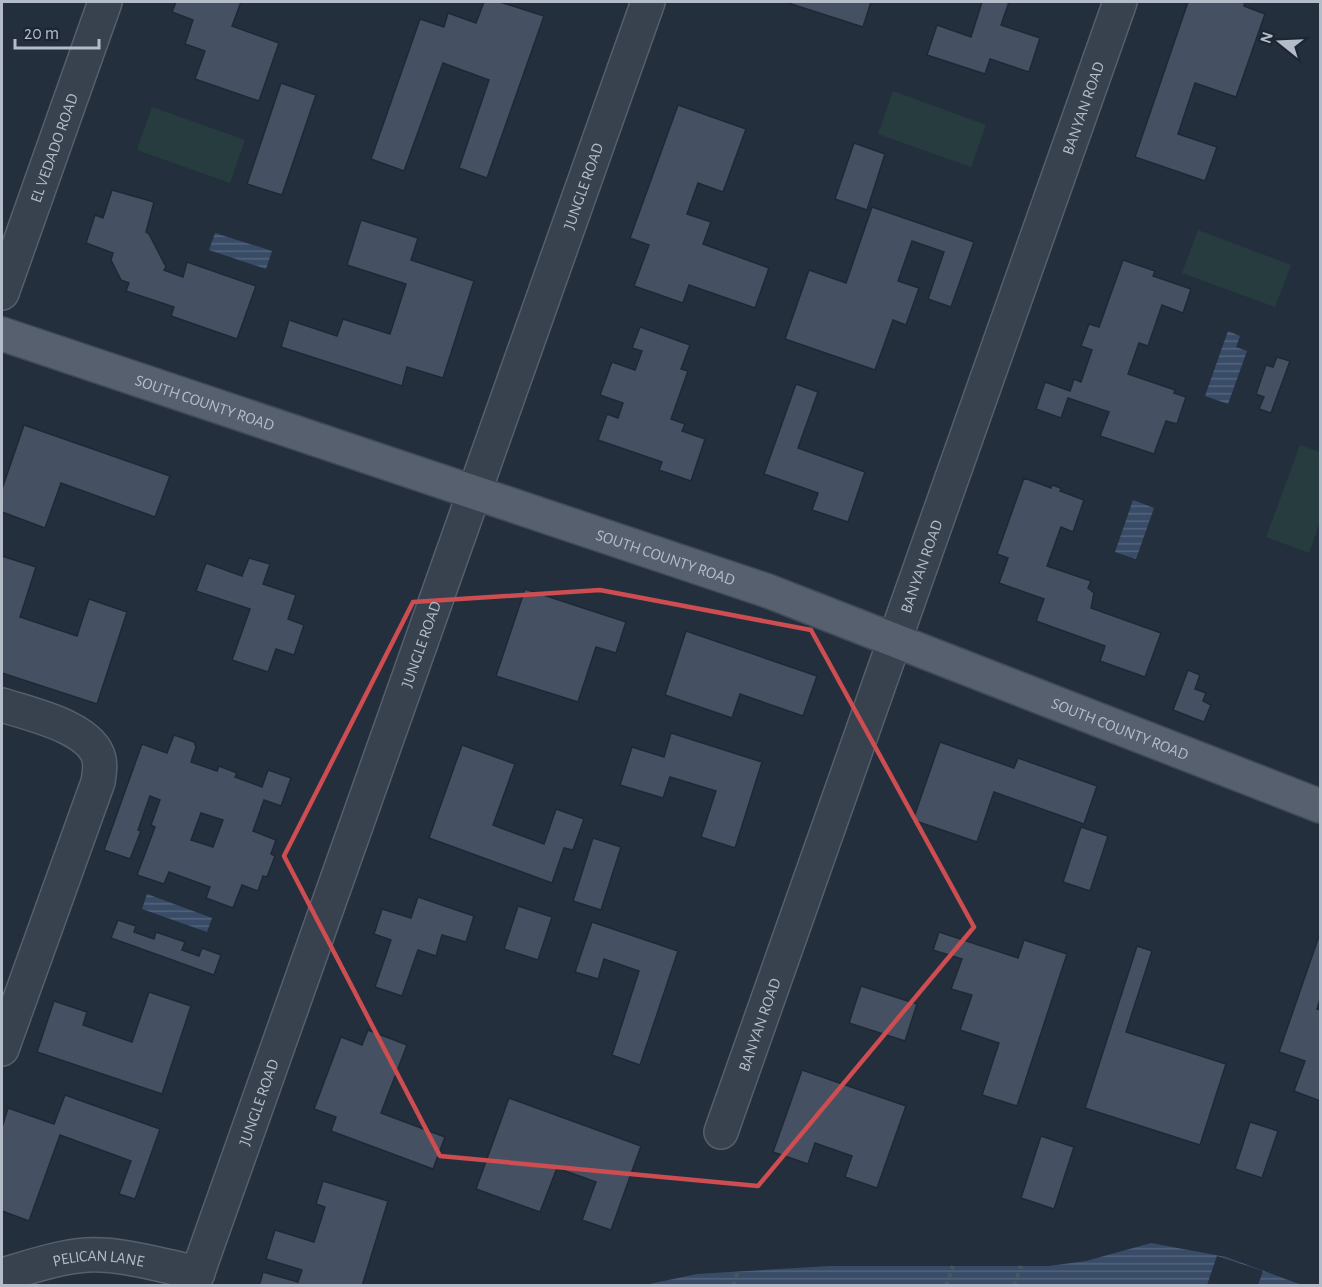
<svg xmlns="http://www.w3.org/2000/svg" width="1322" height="1287" font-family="'Alegreya Sans',sans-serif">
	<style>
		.green { fill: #263c3f }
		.water { fill: url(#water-rules) }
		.pier { fill: #242f3e }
		.building { fill: #455162; stroke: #1f2835; stroke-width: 1.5; fill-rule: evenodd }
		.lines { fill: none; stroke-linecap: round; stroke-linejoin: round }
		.minor-casing { stroke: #565f6c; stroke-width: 36 }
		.major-casing { stroke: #414a57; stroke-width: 36 }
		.path { stroke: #44595c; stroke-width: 4; stroke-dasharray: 4.5 4.5; stroke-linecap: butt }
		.minor { stroke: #38414e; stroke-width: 33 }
		.major { stroke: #56606e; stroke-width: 33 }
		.marked { fill: none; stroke: #ce4d50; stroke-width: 4.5; stroke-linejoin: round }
		.labels { text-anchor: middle; stroke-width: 6; stroke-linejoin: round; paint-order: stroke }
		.street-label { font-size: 16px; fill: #b4bcc9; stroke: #1d2633 }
	</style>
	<defs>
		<pattern id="water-rules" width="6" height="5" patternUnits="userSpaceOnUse" patternTransform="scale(1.5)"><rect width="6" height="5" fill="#394c67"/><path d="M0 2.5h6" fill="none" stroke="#53647b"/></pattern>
	</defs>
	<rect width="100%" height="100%" fill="#242f3e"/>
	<!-- green -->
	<g class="green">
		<path d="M893 91 986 125 971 167 878 134Z"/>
		<path d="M152 107 245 140 230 183 137 150Z"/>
		<path d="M1198 230 1291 265 1275 307 1182 273Z"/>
		<path d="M1300 445 1320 452V522L1309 553 1266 537Z"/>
	</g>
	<!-- water -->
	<g class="water">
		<path d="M215 233 272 251 266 269 209 250Z"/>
		<path d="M1228 331 1240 336 1236 347 1247 351 1228 404 1205 396Z"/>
		<path d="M1133 500 1154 508 1136 559 1115 552Z"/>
		<path d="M147 894 212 918 207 932 142 909Z"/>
		<path d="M1151 1243 1226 1257 1302 1285 640 1286 697 1274 830 1266H1049L1086 1261Z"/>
	</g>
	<!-- pier -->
	<path class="pier" d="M1217 1256 1263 1271 1258 1285H1207Z"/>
	<!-- building -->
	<g class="building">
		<path d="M176 2H241L232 26 279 43 259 101 195 79 205 51 185 44 193 20 172 12Z"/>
		<path d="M484 2H500L544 16 487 178 459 168 489 80 443 63 404 171 371 159 420 19 444 27 448 13 476 23Z"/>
		<path d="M785 2H871L863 27Z"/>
		<path d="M982 2H1009L1001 25 1040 38 1029 72 990 59 985 74 927 55 937 25 971 37Z"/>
		<path d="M1188 2H1241L1245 3 1244 6 1265 14 1236 97 1195 83 1178 134 1217 147 1205 181 1135 157Z"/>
		<path d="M281 83 316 95 282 195 247 184Z"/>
		<path d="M678 105 746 129 723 192 698 183 687 214 711 222 703 244 769 268 755 308 689 285 683 303 634 286 649 245 630 238Z"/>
		<path d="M854 143 885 154 867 210 835 199Z"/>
		<path d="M112 190 154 202 146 232 149 234 166 267 164 270 183 277 187 262 256 286 237 339 171 316 174 307 126 291 129 283 121 280 111 260 113 253 86 243 95 215 103 218Z"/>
		<path d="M872 207 974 242 951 307 928 299 944 252 912 241 898 281 919 288 906 325 893 320 875 370 785 339 809 270 846 283Z"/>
		<path d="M361 220 418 238 411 260 474 281 443 378 407 367 402 386 281 347 289 320 337 336 343 319 390 334 406 284 347 265Z"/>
		<path d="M1123 260 1155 271 1153 276 1191 289 1183 313 1162 305 1148 346 1139 343 1128 374 1175 390 1174 393 1186 397 1177 424 1166 421 1154 454 1100 436 1109 412 1068 398 1061 418 1036 409 1045 382 1070 391 1074 379 1081 382 1092 350 1081 346 1089 324 1099 327Z"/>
		<path d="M640 327 690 345 681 369 688 371 671 419 685 424 682 431 705 439 691 481 659 470 662 462 598 440 607 414 618 418 623 403 600 395 612 362 635 370 642 351 632 348Z"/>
		<path d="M1277 357 1290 361 1271 413 1259 409 1264 397 1256 394 1266 365 1273 367Z"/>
		<path d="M796 384 818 392 798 448 865 472 848 522 812 510 818 493 764 474Z"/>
		<path d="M24 425 170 476 155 517 61 483 45 528 2 512V489Z"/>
		<path d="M1024 478 1051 488 1052 485 1061 488 1060 491 1084 500 1073 532 1061 527 1047 566 1091 581 1088 588 1094 593 1091 608 1161 633 1145 677 1100 661 1105 646 1036 621 1044 599 999 583 1008 558 997 554Z"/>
		<path d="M2 556 36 567 20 617 77 636 89 599 127 612 97 704 2 673Z"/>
		<path d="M249 558 270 564 263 584 296 595 288 619 304 625 294 655 276 649 268 672 232 660 250 609 196 591 206 563 242 576Z"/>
		<path d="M525 589 626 622 616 653 596 647 578 702 496 676Z"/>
		<path d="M686 631 817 676 803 716 740 694 732 718 665 695Z"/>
		<path d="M1188 670 1200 675 1195 689 1206 693 1203 701 1211 705 1204 722 1173 710Z"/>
		<path d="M671 733 762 762 735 848 701 837 716 791 670 777 663 798 620 785 632 747 664 757Z"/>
		<path d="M174 735 194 742 196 747 191 762 217 771 219 766 237 773 235 777 262 787 268 770 291 778 281 806 264 800 253 831 276 840 271 854 275 856 267 877 263 876 258 891 242 885 233 908 206 898 210 887 169 872 164 884 137 875 155 827 151 825 160 800 150 796 138 830 141 831 130 859 104 850 142 744 167 753ZM201 813 223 820 213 847 191 840Z"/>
		<path d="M940 742 1014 768 1018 758 1097 786 1084 824 994 792 977 842 913 820Z"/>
		<path d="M462 745 515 764 493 825 544 844 556 809 584 819 573 850 564 848 552 883 429 838Z"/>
		<path d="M1081 827 1108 836 1090 891 1063 882Z"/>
		<path d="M593 838 621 847 601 910 573 901Z"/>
		<path d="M418 897 474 916 466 942 442 935 436 956 418 950 402 996 375 987 391 940 374 934 382 909 411 918Z"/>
		<path d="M518 906 552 917 538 960 504 949Z"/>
		<path d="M118 920 136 926 134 932 154 939 156 932 185 942 182 950 199 956 202 948 221 955 214 975 111 938Z"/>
		<path d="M592 922 678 951 640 1065 612 1055 639 971 604 959 598 979 575 972Z"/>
		<path d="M939 932 1018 958 1024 940 1067 954 1017 1106 982 1095 999 1043 960 1030 972 995 951 989 962 959 933 950Z"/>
		<path d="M1320 933V999L1317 1009 1320 1010V1101L1294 1091 1305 1061 1279 1052Z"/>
		<path d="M1137 946 1152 951 1126 1032 1226 1064 1200 1145 1085 1108Z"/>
		<path d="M861 986 917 1004 905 1041 849 1023Z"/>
		<path d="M149 992 191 1006 162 1094 37 1052 54 1001 87 1012 83 1025 132 1042Z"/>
		<path d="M368 1030 407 1045 381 1113 445 1137 433 1169 331 1131 336 1117 314 1109 341 1037 362 1045Z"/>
		<path d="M802 1070 906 1106 877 1188 845 1177 852 1156 815 1143 808 1164 773 1152Z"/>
		<path d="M65 1095 160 1129 135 1199 119 1194 131 1161 60 1135 29 1221 2 1211V1127L8 1108 54 1124Z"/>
		<path d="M509 1098 641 1146 611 1230 582 1220 596 1182 557 1168 540 1212 476 1189Z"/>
		<path d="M1250 1122 1278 1131 1262 1178 1235 1169Z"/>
		<path d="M1041 1136 1074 1147 1054 1209 1021 1198Z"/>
		<path d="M323 1181 388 1201 362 1286H259L263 1272 298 1282 302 1270 266 1259 275 1230 314 1242 325 1207 316 1204Z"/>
	</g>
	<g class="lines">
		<!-- minor casing -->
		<g class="minor-casing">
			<g id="minor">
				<path id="s1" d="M2 293 105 2"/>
				<path d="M2 705C29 714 92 727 99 759 101 767 99 775 98 782L2 1049"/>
				<path id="s2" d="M721 1132 1120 2"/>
				<path id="s3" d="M2 1275C30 1267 58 1257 87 1255 122 1253 163 1266 198 1273"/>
				<path id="s4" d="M193 1286 648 2"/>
			</g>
		</g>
		<!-- major casing -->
		<g class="major-casing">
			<g id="major">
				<path id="s5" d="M2 334 768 591 1320 806"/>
			</g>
		</g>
		<!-- path -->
		<g class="path">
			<path d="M733 1286 738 1272"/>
			<path d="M946 1286 953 1266"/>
			<path d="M1014 1286 1021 1266"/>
		</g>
		<!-- minor -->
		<use href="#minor" class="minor"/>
		<!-- major -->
		<use href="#major" class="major"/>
	</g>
	<!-- marked area -->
	<path class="marked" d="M600 590 811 630 974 927 758 1186 440 1156 284 856 413 602Z"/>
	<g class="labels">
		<!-- street labels -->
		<g class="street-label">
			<text dy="6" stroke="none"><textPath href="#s2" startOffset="1086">BANYAN ROAD</textPath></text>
			<text dy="6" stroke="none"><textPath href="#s1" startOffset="154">EL VEDADO ROAD</textPath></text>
			<text dy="6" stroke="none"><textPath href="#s4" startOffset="1167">JUNGLE ROAD</textPath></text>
			<text dy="6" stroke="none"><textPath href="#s5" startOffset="214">SOUTH COUNTY ROAD</textPath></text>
			<text dy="6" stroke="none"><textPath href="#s5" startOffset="700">SOUTH COUNTY ROAD</textPath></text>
			<text dy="6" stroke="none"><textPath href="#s2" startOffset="600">BANYAN ROAD</textPath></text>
			<text dy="6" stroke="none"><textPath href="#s4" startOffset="681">JUNGLE ROAD</textPath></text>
			<text dy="6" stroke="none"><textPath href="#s5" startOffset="1186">SOUTH COUNTY ROAD</textPath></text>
			<text dy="6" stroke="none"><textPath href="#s2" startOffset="114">BANYAN ROAD</textPath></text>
			<text dy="6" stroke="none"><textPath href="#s4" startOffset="195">JUNGLE ROAD</textPath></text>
			<text dy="6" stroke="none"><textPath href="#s3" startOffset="99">PELICAN LANE</textPath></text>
		</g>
	</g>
	<!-- border -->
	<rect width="1322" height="1287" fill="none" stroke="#b4bcc9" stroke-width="6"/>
	<!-- north arrow -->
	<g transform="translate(1280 42) rotate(288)" stroke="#1d2633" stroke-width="4.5" paint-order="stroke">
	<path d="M0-4.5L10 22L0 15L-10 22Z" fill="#b4bcc9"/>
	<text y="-9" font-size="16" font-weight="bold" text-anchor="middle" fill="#b4bcc9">N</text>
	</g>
	<!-- scale -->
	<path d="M15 39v9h84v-9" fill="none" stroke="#b4bcc9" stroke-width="3"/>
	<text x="24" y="39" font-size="18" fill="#b4bcc9" stroke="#1d2633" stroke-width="4.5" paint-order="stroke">20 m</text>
</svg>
